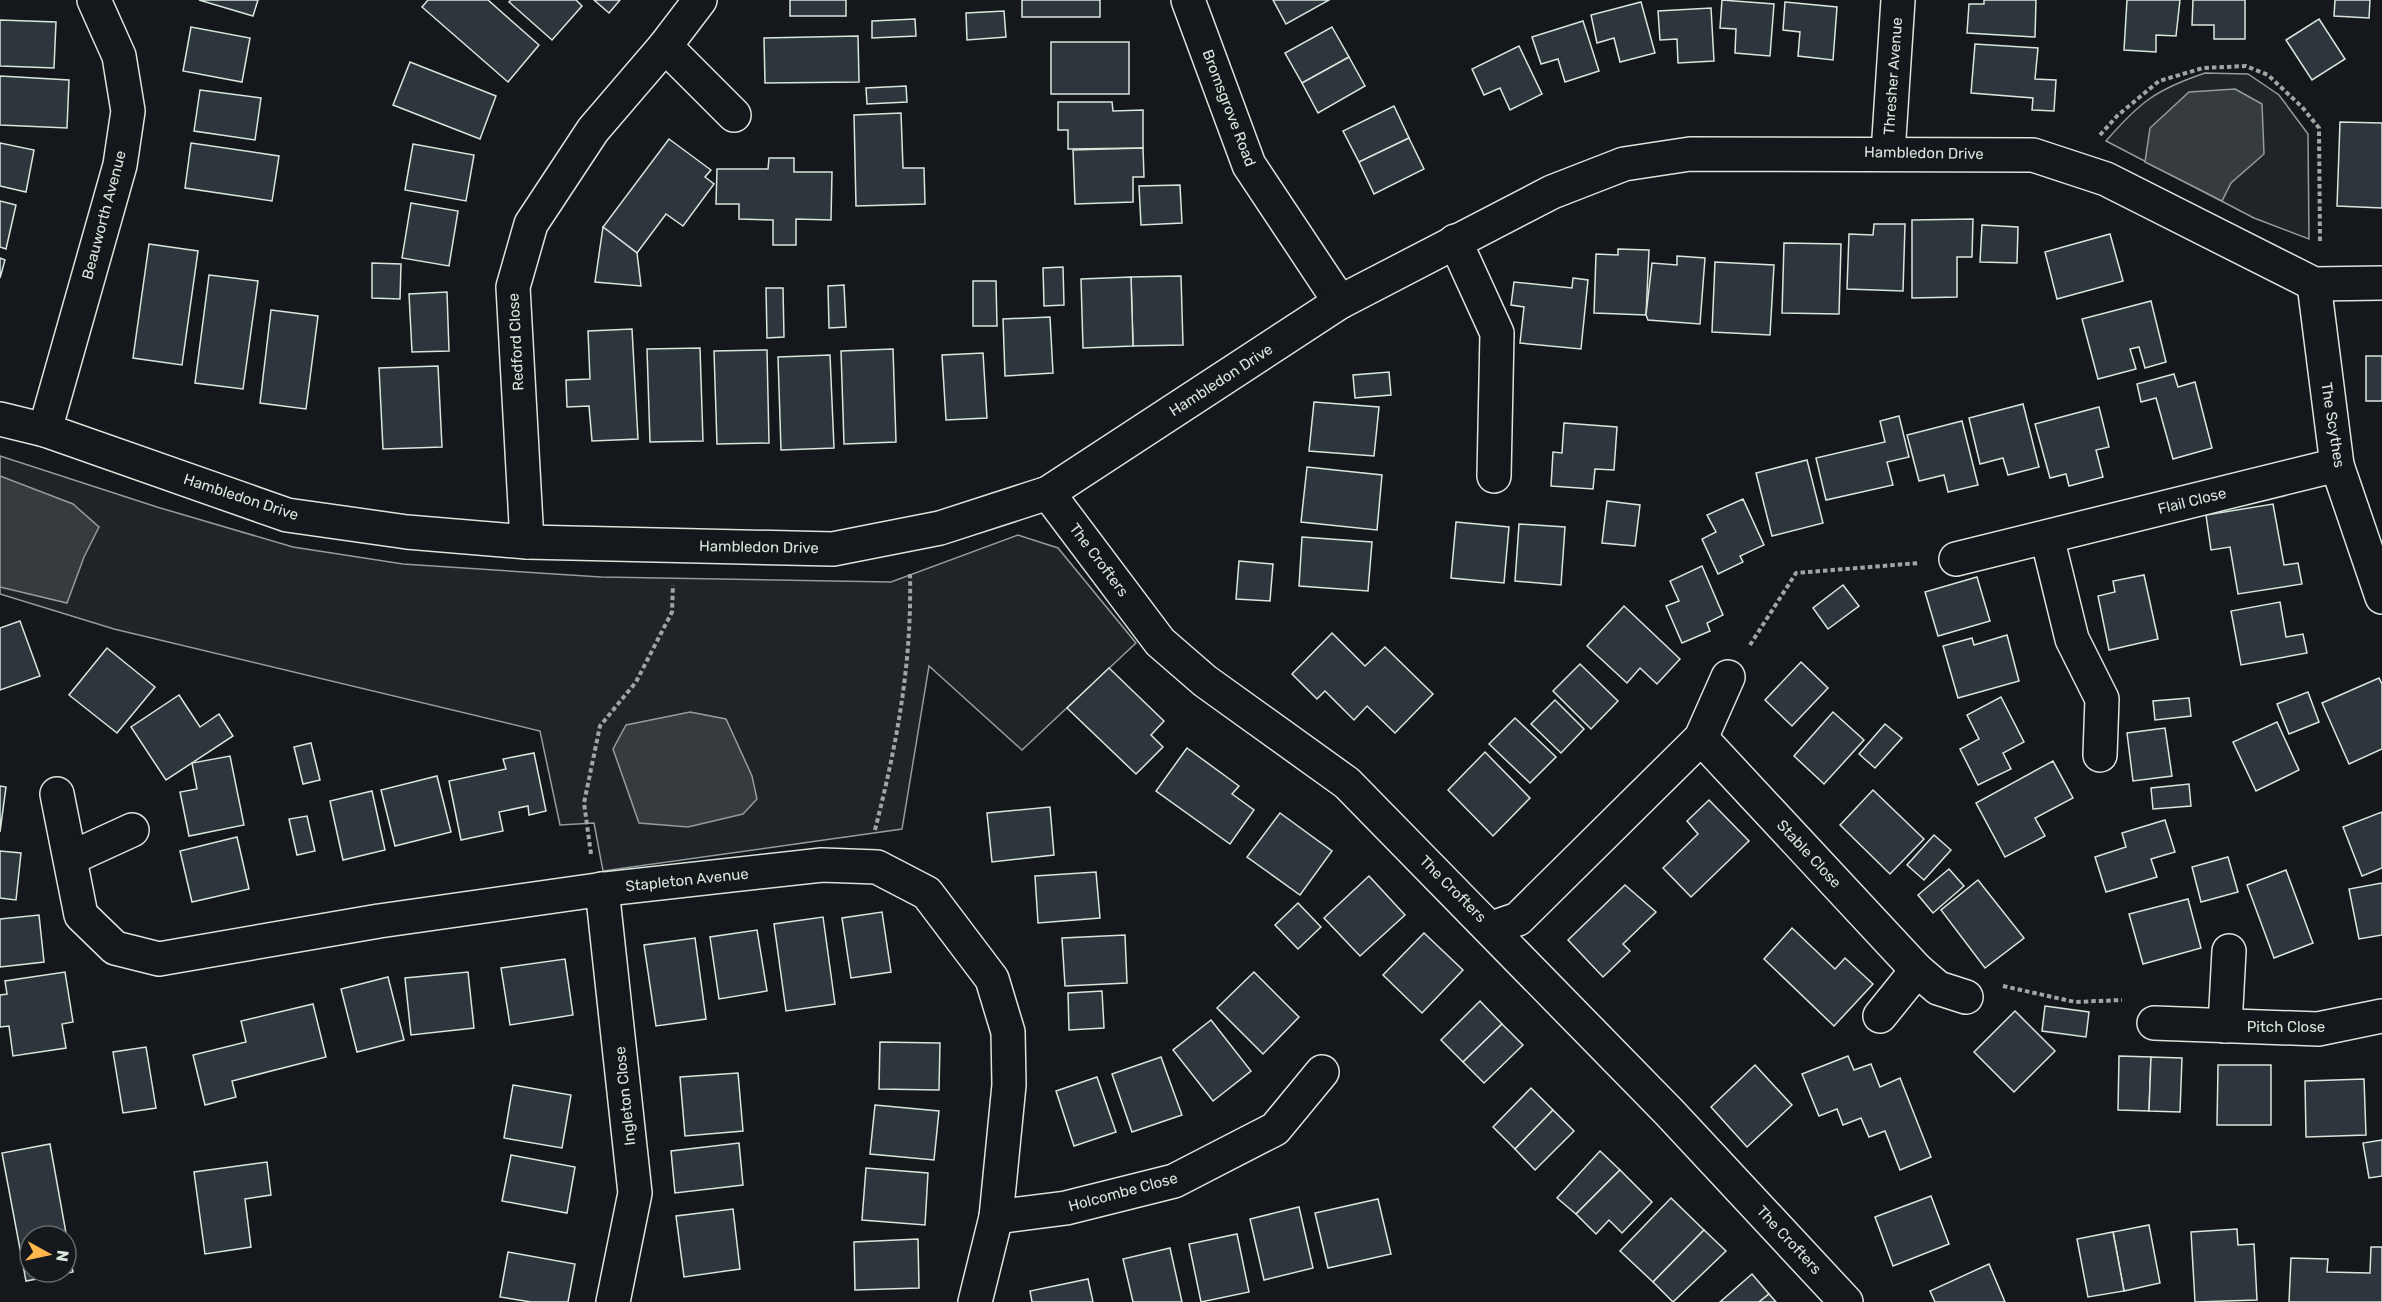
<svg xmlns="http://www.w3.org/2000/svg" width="2382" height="1302" font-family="Rubik,sans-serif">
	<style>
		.green { fill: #202428; stroke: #939e99; stroke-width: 1.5 }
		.water { fill: #363b3e; stroke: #939e99; stroke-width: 1.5 }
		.building { fill: #2c363c; stroke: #d8e6dc; stroke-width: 1.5; fill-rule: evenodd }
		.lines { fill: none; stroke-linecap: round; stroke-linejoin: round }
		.street-casing { stroke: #d8e6dc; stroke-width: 36 }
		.path { stroke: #9da8a2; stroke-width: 4; stroke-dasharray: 4.5 3; stroke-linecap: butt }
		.street { stroke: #14181c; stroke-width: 33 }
		.labels { text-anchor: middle; stroke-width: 4.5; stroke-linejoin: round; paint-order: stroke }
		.street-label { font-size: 15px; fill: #d8e6dc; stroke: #14181c }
	</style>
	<rect width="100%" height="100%" fill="#14181c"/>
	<!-- green -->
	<g class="green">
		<path d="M2205 73 2248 74 2279 95 2308 134 2309 239 2254 218 2106 141C2140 102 2155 90 2205 73Z"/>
		<path d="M0 456 157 507 293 547 403 564 601 577 891 582 1018 535 1058 548 1136 643 1022 750 929 666 902 829 603 871 594 823 560 825 540 731 114 629 0 594Z"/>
	</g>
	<!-- water -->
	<g class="water">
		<path d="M2235 89 2262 104 2264 154 2231 183 2222 201 2145 162 2150 128 2189 92Z"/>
		<path d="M0 476 73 504 99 527 84 557 67 603 0 587Z"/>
		<path d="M690 712 726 719 752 776 757 799 743 814 688 827 639 823 613 749 626 725Z"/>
	</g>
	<!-- building -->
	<g class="building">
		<path d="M199 0H258L253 16Z"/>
		<path d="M428 0H488L539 45 508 82 422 7Z"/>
		<path d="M511 0H576L582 6 552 40 509 2Z"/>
		<path d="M594 0H620L609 13Z"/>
		<rect x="790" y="0" width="56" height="16"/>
		<rect x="1022" y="0" width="78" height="17"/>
		<path d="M1273 0H1329L1286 24Z"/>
		<path d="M1722 0 1774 4 1770 56 1735 53 1736 29 1720 28Z"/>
		<path d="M1984 0H2036L2035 37 1967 33 1969 4H1984Z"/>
		<path d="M2127 0H2180L2176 36 2156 35V52L2124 50Z"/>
		<path d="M2193 0H2245V39H2214V25H2192Z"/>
		<path d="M2335 0H2370L2369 18 2334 16Z"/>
		<path d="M1641 2 1655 53 1620 62 1614 38 1597 43 1591 15Z"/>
		<path d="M1785 2 1837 7 1833 60 1798 56 1800 32 1783 30Z"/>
		<path d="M1711 8 1714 61 1678 63 1677 39 1660 40 1658 11Z"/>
		<path d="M1004 11 1006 37 967 40 966 13Z"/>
		<path d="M915 19 916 36 872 38V21Z"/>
		<path d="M2319 19 2345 59 2312 80 2286 40Z"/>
		<path d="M0 20 56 22 54 68 0 66Z"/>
		<path d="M1583 21 1599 71 1565 82 1558 59 1541 64 1532 37Z"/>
		<path d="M191 27 250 38 242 82 183 71Z"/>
		<path d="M1332 27 1349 57 1302 83 1285 53Z"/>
		<path d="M858 36 859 82 765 83 764 38Z"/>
		<rect x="1051" y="42" width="78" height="52"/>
		<path d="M1975 44 2038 48 2035 79 2056 80 2054 111 2032 110 2033 98 1971 93Z"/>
		<path d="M1519 46 1542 94 1510 110 1500 88 1484 95 1472 69Z"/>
		<path d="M1349 57 1365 86 1318 113 1302 83Z"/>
		<path d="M410 62 496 96 480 139 393 105Z"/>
		<path d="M0 76 69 80 67 128 0 125Z"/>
		<path d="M906 86 907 102 867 104 866 88Z"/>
		<path d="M200 90 261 98 255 140 194 131Z"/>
		<path d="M1058 102H1112L1113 111 1143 110V148L1068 149V130H1058Z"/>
		<path d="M1394 106 1409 138 1359 162 1343 131Z"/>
		<path d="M901 113 903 168H924L925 204 856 206 854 115Z"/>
		<path d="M2340 122 2382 123V208L2337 206Z"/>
		<path d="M1409 138 1424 169 1374 194 1359 162Z"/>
		<path d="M669 139 711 170 705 177 714 184 683 226 666 214 637 253 603 227Z"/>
		<path d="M0 143 34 150 26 192 0 186Z"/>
		<path d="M191 143 279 156 272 201 185 188Z"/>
		<path d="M413 144 474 155 466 201 405 190Z"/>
		<path d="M1143 148 1144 177H1133V202L1075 204 1073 150Z"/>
		<path d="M769 158H794V172H832L831 220 796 219V245H773V220L739 219V204H716L717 169H768Z"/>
		<path d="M1180 185 1182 223 1141 225 1139 186Z"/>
		<path d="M0 201 16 205 6 249 0 247Z"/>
		<path d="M411 203 458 211 449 266 402 258Z"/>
		<path d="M1973 219 1972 257H1957V297L1912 298V220Z"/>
		<path d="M1874 224H1905L1903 291 1847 289 1849 234 1873 235Z"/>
		<path d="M1982 225 2018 227 2017 263 1980 262Z"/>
		<path d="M603 227 637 253 641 286 595 282Z"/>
		<path d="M2110 234 2123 281 2057 299 2045 252Z"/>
		<path d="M1784 243 1841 244 1839 314 1782 313Z"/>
		<path d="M149 244 198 251 182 365 133 358Z"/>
		<path d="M1618 249 1649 250 1646 315 1594 313 1596 254 1618 255Z"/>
		<path d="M1677 256 1705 258 1700 324 1648 320 1646 315 1652 263 1677 265Z"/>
		<path d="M0 258 5 260 0 278Z"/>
		<path d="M1715 262 1774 265 1770 335 1712 332Z"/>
		<path d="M372 263 401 264 400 299 372 298Z"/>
		<path d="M1063 267 1064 305 1044 306 1043 268Z"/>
		<path d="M209 275 258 281 243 389 195 383Z"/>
		<path d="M1181 276 1183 345 1133 346 1131 277Z"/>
		<path d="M1131 277 1133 346 1083 348 1081 279Z"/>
		<path d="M1573 278 1588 280 1581 349 1520 343 1524 307 1511 305 1514 282 1572 288Z"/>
		<path d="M973 281H996L997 326H973Z"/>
		<path d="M844 285 846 327 829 328 828 286Z"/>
		<path d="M766 288H783L784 337 767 338Z"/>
		<path d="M447 292 449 351 412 352 409 294Z"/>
		<path d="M2151 301 2166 362 2145 368 2139 347 2130 349 2136 369 2098 379 2082 319Z"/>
		<path d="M271 310 318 316 306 409 260 403Z"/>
		<path d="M1050 317 1053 373 1005 376 1003 319Z"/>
		<path d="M632 329 638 439 592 441 589 406 567 407 566 380 590 379 588 331Z"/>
		<path d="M700 348 703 441 650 442 647 349Z"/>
		<path d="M893 349 896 442 844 444 841 351Z"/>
		<path d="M767 350 769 443 717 444 714 351Z"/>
		<path d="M983 353 987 418 946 420 942 355Z"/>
		<path d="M830 355 834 448 781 450 778 357Z"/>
		<rect x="2366" y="356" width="16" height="45"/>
		<path d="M438 366 442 447 383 449 379 368Z"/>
		<path d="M1389 372 1391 395 1355 398 1353 375Z"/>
		<path d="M2174 374 2178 387 2195 382 2212 448 2173 459 2156 398 2141 402 2137 384Z"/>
		<path d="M1314 402 1379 407 1374 456 1309 451Z"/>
		<path d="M2023 404 2039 467 2008 475 2003 458 1980 464 1969 418Z"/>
		<path d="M2099 407 2109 447 2096 450 2103 477 2069 486 2066 474 2050 478 2035 424Z"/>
		<path d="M1899 416 1909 457 1887 462 1893 485 1826 500 1816 458 1885 442 1880 421Z"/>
		<path d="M1962 421 1978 485 1948 492 1944 475 1919 481 1907 435Z"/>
		<path d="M1564 423 1617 427 1614 470 1595 469 1593 489 1551 486 1553 452 1562 453Z"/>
		<path d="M1807 460 1823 523 1772 536 1756 473Z"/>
		<path d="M1307 467 1382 475 1377 530 1301 522Z"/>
		<path d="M1743 499 1764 545 1740 556 1743 562 1718 574 1702 539 1716 532 1707 515Z"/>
		<path d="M1607 501 1640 505 1635 546 1602 543Z"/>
		<path d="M2273 504 2284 565 2298 563 2302 584 2238 594 2230 547 2211 550 2206 515Z"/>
		<path d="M1456 522 1509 527 1504 583 1451 578Z"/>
		<path d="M1519 524 1565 527 1561 585 1515 581Z"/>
		<path d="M1302 537 1372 542 1368 591 1299 586Z"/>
		<path d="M1239 561 1273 564 1270 601 1236 599Z"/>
		<path d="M1702 566 1723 615 1707 623 1710 631 1682 643 1666 606 1679 601 1670 581Z"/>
		<path d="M2144 575 2158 639 2109 650 2098 596 2115 592 2113 581Z"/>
		<path d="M1977 577 1990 621 1938 636 1925 592Z"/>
		<path d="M1843 585 1859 606 1828 629 1813 608Z"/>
		<path d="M2280 602 2286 637 2303 634 2307 653 2241 665 2231 611Z"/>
		<path d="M1624 606 1680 659 1657 684 1640 668 1627 683 1587 646Z"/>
		<path d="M20 621 40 676 0 690V628Z"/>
		<path d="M1332 633 1365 666 1385 647 1433 694 1395 733 1367 706 1354 720 1325 691 1317 699 1292 674Z"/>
		<path d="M2007 635 2019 681 1958 698 1943 646 1972 638 1974 645Z"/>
		<path d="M107 648 155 687 117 733 69 695Z"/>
		<path d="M1801 662 1828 688 1792 726 1765 700Z"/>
		<path d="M1580 664 1618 701 1591 729 1553 691Z"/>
		<path d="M1109 668 1164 721 1151 735 1163 747 1136 774 1067 708Z"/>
		<path d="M2379 678 2382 684V749L2349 764 2322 703Z"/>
		<path d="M2308 692 2319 722 2289 734 2277 704Z"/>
		<path d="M179 695 200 727 219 714 233 736 166 780 131 727Z"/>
		<path d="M2001 697 2024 742 2003 753 2011 769 1978 785 1960 749 1979 739 1967 715Z"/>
		<path d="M2189 698 2191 716 2155 720 2153 701Z"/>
		<path d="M1555 700 1584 729 1561 753 1531 724Z"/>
		<path d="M1833 712 1864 740 1824 784 1794 756Z"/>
		<path d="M1515 718 1556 757 1530 783 1489 744Z"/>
		<path d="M2277 722 2299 770 2256 791 2233 742Z"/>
		<path d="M1885 724 1902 738 1875 768 1859 754Z"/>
		<path d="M2165 728 2172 776 2133 781 2127 733Z"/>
		<path d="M311 743 320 780 303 784 294 747Z"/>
		<path d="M1187 748 1239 786 1232 794 1254 810 1230 844 1156 791Z"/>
		<path d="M1485 752 1530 798 1493 836 1448 790Z"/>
		<path d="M534 753 546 811 529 815 528 806 499 812 503 831 461 840 449 781 506 769 503 759Z"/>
		<path d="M230 756 244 825 189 836 180 792 197 789 192 763Z"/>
		<path d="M2053 761 2073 798 2035 818 2045 836 2005 857 1976 803Z"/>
		<path d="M437 776 451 832 395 846 381 790Z"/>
		<path d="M2189 784 2191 806 2153 809 2151 788Z"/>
		<path d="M0 786 6 787 0 832Z"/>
		<path d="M1873 790 1924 839 1890 874 1840 825Z"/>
		<path d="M372 791 385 850 343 860 330 801Z"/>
		<path d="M1709 800 1749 841 1691 897 1663 868 1698 834 1687 821Z"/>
		<path d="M1050 807 1054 855 992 862 987 813Z"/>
		<path d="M2382 812V868L2362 876 2343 827Z"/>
		<path d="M1280 813 1332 851 1300 895 1247 857Z"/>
		<path d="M307 816 315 851 297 855 289 819Z"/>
		<path d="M2165 820 2175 852 2151 859 2157 877 2106 892 2095 857 2126 847 2122 833Z"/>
		<path d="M1934 835 1951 850 1924 880 1907 865Z"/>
		<path d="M237 837 249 889 192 902 180 851Z"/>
		<path d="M0 851 21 853 16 900 0 898Z"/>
		<path d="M2228 857 2238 892 2201 902 2192 867Z"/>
		<path d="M1949 869 1964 886 1933 913 1918 895Z"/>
		<path d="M2286 870 2313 943 2274 958 2247 885Z"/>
		<path d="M1096 872 1100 918 1038 923 1035 876Z"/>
		<path d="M1369 876 1405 915 1360 956 1324 918Z"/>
		<path d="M1978 880 2024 938 1985 968 1941 910Z"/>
		<path d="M2382 883V935L2359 939 2349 889Z"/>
		<path d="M1625 885 1656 912 1623 944 1630 951 1603 977 1568 940Z"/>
		<path d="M2188 899 2201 948 2143 964 2129 914Z"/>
		<path d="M1298 903 1321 927 1298 949 1275 925Z"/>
		<path d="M882 912 891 972 851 978 842 918Z"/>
		<path d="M39 915 44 962 0 967V919Z"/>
		<path d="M823 917 835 1004 786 1011 774 924Z"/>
		<path d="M1792 928 1835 969 1845 958 1873 984 1834 1026 1764 959Z"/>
		<path d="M757 930 767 991 719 999 710 937Z"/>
		<path d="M1424 933 1463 970 1422 1013 1383 975Z"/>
		<path d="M1125 935 1127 983 1065 986 1062 938Z"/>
		<path d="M695 938 706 1019 656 1026 644 945Z"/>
		<path d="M565 959 573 1015 510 1025 501 968Z"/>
		<path d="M65 972 73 1022 62 1024 66 1048 13 1056 9 1026 0 1027V995L7 994 5 981Z"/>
		<path d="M468 972 474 1028 411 1035 405 978Z"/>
		<path d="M1254 972 1299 1017 1263 1054 1217 1008Z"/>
		<path d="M388 977 404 1040 357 1052 341 989Z"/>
		<path d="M1102 991 1104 1028 1069 1030 1068 993Z"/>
		<path d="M1480 1001 1502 1024 1463 1062 1441 1040Z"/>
		<path d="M313 1004 326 1057 232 1081 236 1097 205 1105 193 1055 246 1042 241 1021Z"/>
		<path d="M2045 1006 2089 1012 2086 1037 2042 1031Z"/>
		<path d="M2015 1011 2055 1051 2014 1092 1974 1052Z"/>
		<path d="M1211 1020 1251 1071 1213 1101 1173 1050Z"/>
		<path d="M1502 1024 1523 1045 1484 1083 1463 1062Z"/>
		<path d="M880 1042 940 1043 939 1090 879 1089Z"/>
		<path d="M146 1047 156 1108 123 1113 113 1052Z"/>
		<path d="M1848 1056 1854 1070 1871 1064 1880 1087 1900 1078 1931 1157 1900 1170 1885 1131 1869 1137 1861 1118 1843 1125 1837 1109 1819 1116 1802 1074Z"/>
		<path d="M2119 1056 2151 1057 2149 1111 2118 1110Z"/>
		<path d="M1161 1057 1182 1115 1132 1132 1112 1074Z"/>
		<path d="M2151 1057 2182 1058 2180 1112 2149 1111Z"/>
		<path d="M1755 1065 1792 1105 1747 1147 1711 1107Z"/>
		<path d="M2218 1065H2271V1125H2217Z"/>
		<path d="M738 1073 743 1131 685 1136 680 1077Z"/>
		<path d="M1097 1077 1116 1132 1074 1146 1056 1091Z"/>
		<path d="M2364 1079 2366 1135 2306 1137 2305 1081Z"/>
		<path d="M513 1085 571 1095 562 1148 504 1138Z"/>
		<path d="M1531 1088 1553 1110 1515 1149 1493 1127Z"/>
		<path d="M875 1105 939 1111 934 1160 870 1154Z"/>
		<path d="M1553 1110 1574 1131 1535 1170 1515 1149Z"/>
		<path d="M2382 1140V1176L2369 1178 2363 1143Z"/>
		<path d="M739 1143 743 1185 675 1193 671 1151Z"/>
		<path d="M50 1144 73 1272 26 1281 2 1153ZM30 1236H66V1272H30Z"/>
		<path d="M1600 1151 1620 1170 1576 1214 1557 1198Z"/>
		<path d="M511 1155 575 1167 567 1213 502 1201Z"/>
		<path d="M267 1162 271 1195 245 1199 251 1247 205 1254 194 1172Z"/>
		<path d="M866 1168 928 1173 925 1225 862 1220Z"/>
		<path d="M1620 1170 1652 1202 1622 1233 1609 1220 1596 1234 1576 1214Z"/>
		<path d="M1931 1196 1949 1244 1893 1266 1875 1217Z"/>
		<path d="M1671 1198 1704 1230 1653 1282 1620 1251Z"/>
		<path d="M1378 1199 1391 1254 1328 1268 1315 1213Z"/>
		<path d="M1299 1207 1313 1268 1264 1280 1250 1219Z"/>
		<path d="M733 1209 740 1269 684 1277 676 1216Z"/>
		<path d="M2149 1225 2160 1283 2124 1291 2113 1232Z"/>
		<path d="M2237 1229 2238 1245 2254 1244 2257 1300 2195 1302 2191 1232Z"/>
		<path d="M1704 1230 1726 1251 1673 1302 1653 1282Z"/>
		<path d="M2113 1232 2124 1291 2088 1297 2077 1239Z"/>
		<path d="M1237 1234 1249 1292 1201 1302 1189 1244Z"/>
		<path d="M918 1239 919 1288 855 1290 854 1242Z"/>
		<path d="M2371 1247H2382V1302H2289L2291 1258 2328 1259 2327 1272 2370 1273Z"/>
		<path d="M1170 1248 1182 1302H1133L1123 1259Z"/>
		<path d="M508 1252 575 1264 568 1302H531L500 1297Z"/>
		<path d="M1989 1264 2005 1302H1935L1930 1291Z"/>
		<path d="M1752 1274 1769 1294 1759 1302H1720Z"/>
		<path d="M1088 1279 1093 1302H1032L1030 1291Z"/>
		<path d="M1769 1294 1776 1302H1759Z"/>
	</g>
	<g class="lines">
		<!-- street casing -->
		<g class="street-casing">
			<g id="street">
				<path d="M1188 0 1249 165 1340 302"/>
				<path d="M665 46 734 115"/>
				<path d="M1888 153 1898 0"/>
				<path d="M1455 241 1497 333 1494 476"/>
				<path d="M2314 284 2337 465 2382 597"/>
				<path d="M0 419 45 430 287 515 407 532 527 542 833 549 940 528 1048 493 1340 302 1552 192 1624 164 1690 154 2033 155 2106 179 2314 284 2382 283"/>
				<path d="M45 430 120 165 128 111 119 56 94 0"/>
				<path d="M1048 493 1160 642 1205 681 1347 783 1669 1112 1846 1302"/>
				<path d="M2047 537 2072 639 2102 699 2100 755"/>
				<path d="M527 542 513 287 531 224 593 130 665 46 700 0"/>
				<path d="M1956 559 2337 465"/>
				<path d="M1701 738 1917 970 1938 988 1966 997"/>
				<path d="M57 794 81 915 115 948 159 959 379 921 597 890 822 865 877 867 927 893 992 979 1008 1032 1009 1085 996 1217 975 1302"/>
				<path d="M71 858 132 830"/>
				<path d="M602 889 635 1193 613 1302"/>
				<path d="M1492 928 1518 919 1701 738 1728 677"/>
				<path d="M1880 1016 1917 970"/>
				<path d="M2154 1023 2318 1029 2382 1016"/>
				<path d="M2225 1026 2229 951"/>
				<path d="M996 1217 1066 1208 1174 1181 1275 1129 1322 1072"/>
			</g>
		</g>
		<!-- path -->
		<g class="path">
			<path d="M2100 135 2117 116 2159 81 2203 68 2246 66 2268 75 2302 107 2319 128 2320 243"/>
			<path d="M1750 645 1796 573 1919 563"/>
			<path d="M875 830C897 743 912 664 910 574"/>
			<path d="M591 854 584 803 600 726 636 682 672 612 673 585"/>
			<path d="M2003 986 2075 1002 2122 1000"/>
		</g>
		<!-- street -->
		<use href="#street" class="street"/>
	</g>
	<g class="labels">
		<!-- street labels -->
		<g class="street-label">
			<text transform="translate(1893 76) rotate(-86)" y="5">Thresher Avenue</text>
			<text transform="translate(1229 108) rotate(69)" y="5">Bromsgrove Road</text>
			<text transform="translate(1924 153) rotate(1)" y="5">Hambledon Drive</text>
			<text transform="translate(104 215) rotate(-75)" y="5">Beauworth Avenue</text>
			<text transform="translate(516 342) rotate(-93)" y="5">Redford Close</text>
			<text transform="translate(1221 380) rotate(-33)" y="5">Hambledon Drive</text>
			<text transform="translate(2333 425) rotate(81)" y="5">The Scythes</text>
			<text transform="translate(241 497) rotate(18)" y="5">Hambledon Drive</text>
			<text transform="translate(2192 501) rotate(-14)" y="5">Flail Close</text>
			<text transform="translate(759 547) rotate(1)" y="5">Hambledon Drive</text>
			<text transform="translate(1099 560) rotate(53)" y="5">The Crofters</text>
			<text transform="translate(1809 854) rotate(47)" y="5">Stable Close</text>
			<text transform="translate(687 880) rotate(-6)" y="5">Stapleton Avenue</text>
			<text transform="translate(1453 889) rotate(45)" y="5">The Crofters</text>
			<text x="2286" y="1032">Pitch Close</text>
			<text transform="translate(625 1096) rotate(-96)" y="5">Ingleton Close</text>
			<text transform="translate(1123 1192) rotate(-15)" y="5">Holcombe Close</text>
			<text transform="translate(1789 1240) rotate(47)" y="5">The Crofters</text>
		</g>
	</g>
	<!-- north arrow -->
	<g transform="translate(48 1254) rotate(98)"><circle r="28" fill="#14181c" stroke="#626a69" stroke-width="1.5"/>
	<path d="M0-4.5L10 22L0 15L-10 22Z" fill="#ffb74d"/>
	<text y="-9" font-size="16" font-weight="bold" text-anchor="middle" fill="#d8e6dc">N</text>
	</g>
</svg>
